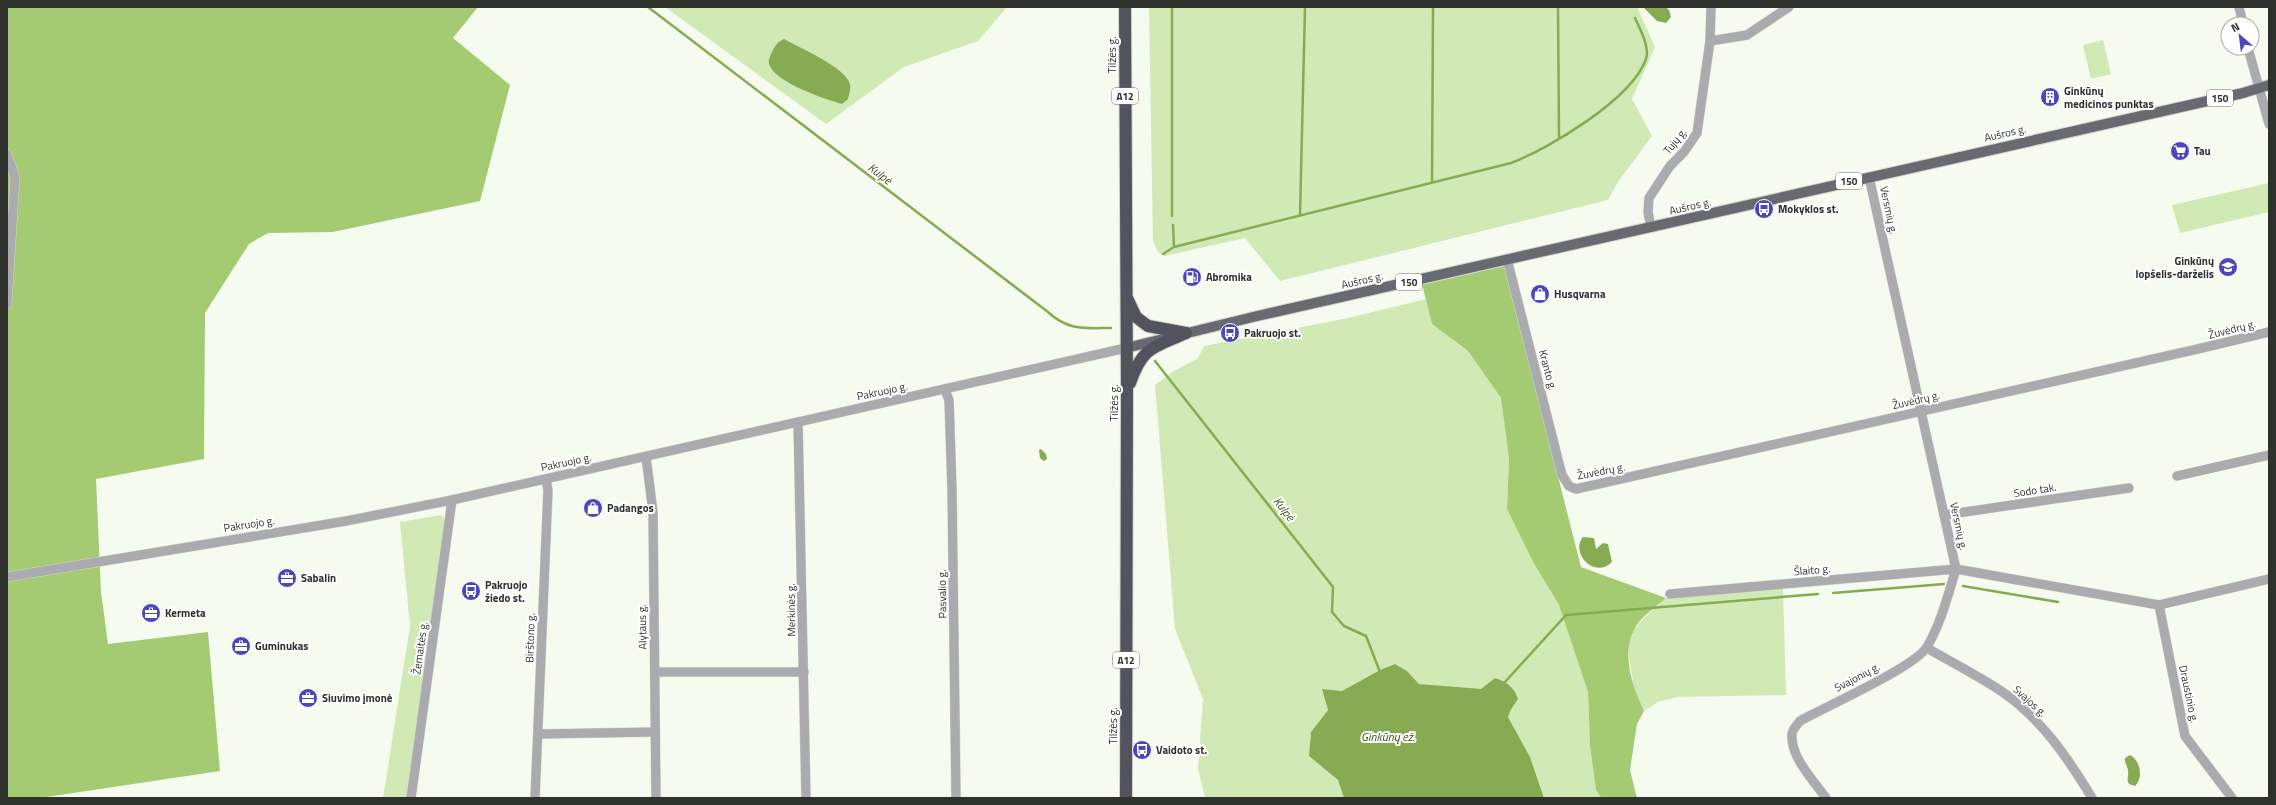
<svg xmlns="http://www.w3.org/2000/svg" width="2276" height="805" font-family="'Titillium Web',sans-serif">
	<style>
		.green { fill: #d1e9b4; fill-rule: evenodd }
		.forest { fill: #a5cb72 }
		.water { fill: #86ab52 }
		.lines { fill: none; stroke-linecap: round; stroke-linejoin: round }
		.stream { stroke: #86ab52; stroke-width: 2.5 }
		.minor-casing { stroke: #d2d7cd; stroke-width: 10 }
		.major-casing { stroke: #d2d7cd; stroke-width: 12 }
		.highway-casing { stroke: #d2d7cd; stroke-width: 14 }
		.minor { stroke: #aaaaaf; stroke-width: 9 }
		.major { stroke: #686a72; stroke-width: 10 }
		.highway { stroke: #52535c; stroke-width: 12 }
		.labels { text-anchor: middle; stroke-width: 4; stroke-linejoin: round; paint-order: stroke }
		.shield { fill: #fff; stroke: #6d6f6c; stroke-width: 1 }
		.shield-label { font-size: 10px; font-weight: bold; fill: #2f312d }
		.street-label { font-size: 11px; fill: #2f312d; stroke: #fff }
		.poi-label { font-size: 11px; font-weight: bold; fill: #2f312d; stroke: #fff; text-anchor: start }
		.water-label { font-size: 12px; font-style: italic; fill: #395010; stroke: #fff }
	</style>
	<rect width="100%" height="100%" fill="#f6fbf0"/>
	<!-- green -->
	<g class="green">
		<path d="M665 7H1007L978 41 904 67 826 124ZM769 66 817 96 783 78Z"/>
		<path d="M1149 7H1637L1655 47 1632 99 1652 136 1618 182 1608 200 1280 281 1245 238 1165 256 1158 252 1153 241Z"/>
		<path d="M2103 40 2111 74 2091 79 2083 45Z"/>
		<path d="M2269 183V212L2180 233 2172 205Z"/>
		<path d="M1426 299 1432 324 1468 351 1501 398 1509 459 1507 509 1533 562 1559 605 1588 692 1590 746 1596 790 1601 798H1544L1530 757 1508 717 1509 711 1518 699 1495 678 1481 690 1419 684 1407 671 1395 664 1380 670 1342 691 1322 689 1328 710 1311 732 1309 756 1338 780 1344 798H1205L1198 769 1203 699 1175 629 1155 385 1172 372 1198 358 1204 346 1348 318Z"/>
		<path d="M441 515 445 519 411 798H383L410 626 400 522Z"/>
		<path d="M1783 588 1786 695 1678 697 1658 702 1644 711 1635 694 1629 657V643L1634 630 1645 617 1666 598Z"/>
	</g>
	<!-- forest -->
	<g class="forest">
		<path d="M7 7H478L453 38 510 85 480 201 333 232 268 233 249 244 205 313 204 459 96 479 101 592 108 644 208 632 220 771 40 798H7Z"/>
		<path d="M1504 264 1581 567 1666 598C1656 607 1640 617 1634 630 1621 655 1633 688 1644 711L1637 724 1630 770 1637 798H1601L1596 790 1590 746 1588 692 1559 605 1533 562 1507 509 1509 459 1501 398 1468 351 1432 324 1422 284Z"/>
	</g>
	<!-- water -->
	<g class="water">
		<path d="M1643 7H1666L1669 10 1671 17 1666 23 1657 21Z"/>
		<path d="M784 39C800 48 845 67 850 84 851 88 849 95 848 99L842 104C825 99 774 82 769 64 768 60 770 56 772 52 775 46 777 42 784 39Z"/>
		<path d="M1041 449 1046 454 1047 459 1044 461 1040 458 1039 450Z"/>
		<path d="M1583 537 1594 538 1596 549 1603 543 1608 544 1612 562C1594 580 1570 552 1583 537Z"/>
		<path d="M1395 664 1407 671 1419 684 1481 689 1495 678C1507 682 1514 687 1518 699L1510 711 1508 717 1530 757 1544 798H1344L1338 780 1309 756 1311 732 1328 710 1322 689 1342 691 1380 670Z"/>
		<path d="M2130 755C2140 760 2144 778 2135 786L2129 784C2126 779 2129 776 2128 771 2128 766 2124 763 2125 758Z"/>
	</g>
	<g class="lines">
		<!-- stream -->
		<g class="stream">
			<path d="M648 7 1048 312C1068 331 1086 328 1111 328"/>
			<path d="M1558 7 1559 138"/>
			<path d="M1432 182 1433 7"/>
			<path d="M1300 215 1305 7"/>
			<path d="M1172 216V7"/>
			<path d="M1174 247 1511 163C1550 148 1632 99 1646 59 1650 47 1640 29 1635 18"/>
			<path d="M1163 254 1174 247 1173 225"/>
			<path d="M1155 361 1333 587 1332 612 1344 626 1366 636 1380 672"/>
			<path d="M1963 586 2058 602"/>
			<path d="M1833 593 1944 584"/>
			<path d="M1505 682 1566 615 1818 594"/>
		</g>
		<!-- minor casing -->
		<g class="minor-casing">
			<g id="minor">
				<path d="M2239 7 2243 24"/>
				<path d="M1710 41 1747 35 1789 7"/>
				<path d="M2248 48 2269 124"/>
				<path d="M7 154 15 178 7 304"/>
				<path d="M1869 177 1956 569 2159 605 2269 579"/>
				<path d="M1651 227 1648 212 1649 198 1670 166 1684 152 1697 133 1710 41 1711 7"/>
				<path d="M1507 259 1562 475 1569 486 1576 489 2202 348 2269 332"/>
				<path d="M945 390 949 400 952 490 956 798"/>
				<path d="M798 422 806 798"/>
				<path d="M646 457 653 512 656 798"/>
				<path d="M2177 476 2269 455"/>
				<path d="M1944 515 2129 488"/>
				<path d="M7 577 346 521 452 500 1126 348"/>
				<path d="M1670 594 1956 569C1948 595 1941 623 1927 647 1915 667 1825 707 1800 721 1797 725 1792 730 1792 734 1790 757 1814 781 1826 798"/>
				<path d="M2159 605 2185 736 2232 798"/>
				<path d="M1927 648C1951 662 1977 675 2001 691 2040 717 2068 758 2092 798"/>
				<path d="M655 672H804"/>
				<path d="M539 734 655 732"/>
				<path d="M411 798 452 500"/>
				<path d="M535 798 548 490 546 479"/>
			</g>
		</g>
		<!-- major casing -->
		<g class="major-casing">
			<path id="major" d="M1126 348 1253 317 2243 93 2269 85"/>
		</g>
		<!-- highway casing -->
		<g class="highway-casing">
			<g id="highway">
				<path d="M1125 7 1127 391 1126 798"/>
				<path d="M1128 300 1136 317 1148 326 1186 333"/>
				<path d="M1130 383C1143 346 1153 348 1186 333"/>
			</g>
		</g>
		<!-- minor -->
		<use href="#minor" class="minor"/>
		<!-- major -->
		<use href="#major" class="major"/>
		<!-- highway -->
		<use href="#highway" class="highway"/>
	</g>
	<!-- icons -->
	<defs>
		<g id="building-disc" transform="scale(1)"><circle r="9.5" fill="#4b46bc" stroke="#fff"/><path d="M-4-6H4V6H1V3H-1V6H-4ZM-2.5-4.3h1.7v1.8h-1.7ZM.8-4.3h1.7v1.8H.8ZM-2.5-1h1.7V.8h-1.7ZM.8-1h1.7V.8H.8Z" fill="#fff"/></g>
		<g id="supermarket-disc" transform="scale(1)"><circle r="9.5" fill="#4b46bc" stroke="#fff"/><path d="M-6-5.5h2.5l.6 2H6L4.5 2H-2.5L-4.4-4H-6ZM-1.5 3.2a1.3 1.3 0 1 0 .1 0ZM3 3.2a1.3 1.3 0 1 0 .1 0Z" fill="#fff"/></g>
		<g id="bus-disc" transform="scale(1)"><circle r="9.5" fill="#4b46bc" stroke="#fff"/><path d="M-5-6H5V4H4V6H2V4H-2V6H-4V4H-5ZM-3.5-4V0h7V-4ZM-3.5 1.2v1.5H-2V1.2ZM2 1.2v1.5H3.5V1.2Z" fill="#fff"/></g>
		<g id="school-disc" transform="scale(1)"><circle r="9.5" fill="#4b46bc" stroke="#fff"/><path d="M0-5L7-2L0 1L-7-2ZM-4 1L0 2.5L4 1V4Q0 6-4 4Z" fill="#fff"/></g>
		<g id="fuel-disc" transform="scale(1)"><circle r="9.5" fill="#4b46bc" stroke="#fff"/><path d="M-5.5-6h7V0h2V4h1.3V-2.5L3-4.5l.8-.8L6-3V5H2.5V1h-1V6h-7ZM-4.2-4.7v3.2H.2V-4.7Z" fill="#fff"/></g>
		<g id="shop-disc" transform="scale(1)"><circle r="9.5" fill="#4b46bc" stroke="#fff"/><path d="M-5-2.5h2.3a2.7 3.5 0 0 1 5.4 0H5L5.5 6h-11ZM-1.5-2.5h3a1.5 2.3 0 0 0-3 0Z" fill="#fff"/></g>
		<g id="office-disc" transform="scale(1)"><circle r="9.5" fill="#4b46bc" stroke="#fff"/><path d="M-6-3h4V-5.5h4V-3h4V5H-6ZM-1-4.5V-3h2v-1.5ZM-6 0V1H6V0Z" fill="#fff"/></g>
	</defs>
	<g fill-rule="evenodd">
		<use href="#building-disc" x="2050" y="97"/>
		<use href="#supermarket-disc" x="2180" y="151"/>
		<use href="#bus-disc" x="1764" y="209"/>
		<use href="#school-disc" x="2228" y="267"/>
		<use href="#fuel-disc" x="1192" y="277"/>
		<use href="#shop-disc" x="1540" y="294"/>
		<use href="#bus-disc" x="1230" y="333"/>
		<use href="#shop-disc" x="593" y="508"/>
		<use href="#office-disc" x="287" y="578"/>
		<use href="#bus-disc" x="471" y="591"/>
		<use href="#office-disc" x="151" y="613"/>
		<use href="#office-disc" x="241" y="646"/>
		<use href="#office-disc" x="308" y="698"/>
		<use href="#bus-disc" x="1142" y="750"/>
	</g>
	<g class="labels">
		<!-- shield labels -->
		<g class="shield">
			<rect x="1112" y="88" width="26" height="16" rx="3"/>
			<rect x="2207" y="90" width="26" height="16" rx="3"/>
			<rect x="1836" y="173" width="26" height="16" rx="3"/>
			<rect x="1396" y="274" width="26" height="16" rx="3"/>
			<rect x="1113" y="652" width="26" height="16" rx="3"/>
		</g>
		<g class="shield-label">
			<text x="1125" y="100">A12</text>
			<text x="2220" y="102">150</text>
			<text x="1849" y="185">150</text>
			<text x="1409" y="286">150</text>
			<text x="1126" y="664">A12</text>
		</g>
		<!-- street labels -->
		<g class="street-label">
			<text transform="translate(1112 55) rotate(-90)" y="4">Tilžės g.</text>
			<text transform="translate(2005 133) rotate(-13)" y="4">Aušros g.</text>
			<text transform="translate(1675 141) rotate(-51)" y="4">Tujų g.</text>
			<text transform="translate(1690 206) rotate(-13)" y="4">Aušros g.</text>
			<text transform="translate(1889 210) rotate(78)" y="4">Versmių g.</text>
			<text transform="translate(1362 280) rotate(-13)" y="4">Aušros g.</text>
			<text transform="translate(2232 329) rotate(-14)" y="4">Žuvėdrų g.</text>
			<text transform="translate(1548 370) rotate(75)" y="4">Kranto g.</text>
			<text transform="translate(882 391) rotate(-12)" y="4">Pakruojo g.</text>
			<text transform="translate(1916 400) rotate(-13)" y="4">Žuvėdrų g.</text>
			<text transform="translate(1114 403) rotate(-90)" y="4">Tilžės g.</text>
			<text transform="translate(566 462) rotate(-12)" y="4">Pakruojo g.</text>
			<text transform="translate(1601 471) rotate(-11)" y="4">Žuvėdrų g.</text>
			<text transform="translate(2035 490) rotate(-9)" y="4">Sodo tak.</text>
			<text transform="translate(249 524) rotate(-9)" y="4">Pakruojo g.</text>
			<text transform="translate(1959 526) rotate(78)" y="4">Versmių g.</text>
			<text transform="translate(1812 570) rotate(-5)" y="4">Šlaito g.</text>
			<text transform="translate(942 594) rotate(-91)" y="4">Pasvalio g.</text>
			<text transform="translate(791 610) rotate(-91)" y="4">Merkinės g.</text>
			<text transform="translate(642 627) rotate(-91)" y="4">Alytaus g.</text>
			<text transform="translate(530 638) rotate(-88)" y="4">Birštono g.</text>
			<text transform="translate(420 648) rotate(-82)" y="4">Žemaitės g.</text>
			<text transform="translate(1857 677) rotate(-28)" y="4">Svajonių g.</text>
			<text transform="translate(2189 694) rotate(78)" y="4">Draustinio g.</text>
			<text transform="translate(2030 701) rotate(42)" y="4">Svajos g.</text>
			<text transform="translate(1113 726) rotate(-90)" y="4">Tilžės g.</text>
		</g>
		<!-- poi labels -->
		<g class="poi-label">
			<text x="2064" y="95">Ginkūnų<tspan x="2064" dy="13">medicinos punktas</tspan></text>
			<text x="2194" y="155">Tau</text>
			<text x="1778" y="213">Mokyklos st.</text>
			<text x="2214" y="265" text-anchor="end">Ginkūnų<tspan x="2214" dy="13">lopšelis-darželis</tspan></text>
			<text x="1206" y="281">Abromika</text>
			<text x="1554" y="298">Husqvarna</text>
			<text x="1244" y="337">Pakruojo st.</text>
			<text x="607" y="512">Padangos</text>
			<text x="301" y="582">Sabalin</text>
			<text x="485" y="589">Pakruojo<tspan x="485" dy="13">žiedo st.</tspan></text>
			<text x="165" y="617">Kermeta</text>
			<text x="255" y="650">Guminukas</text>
			<text x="322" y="702">Siuvimo įmonė</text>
			<text x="1156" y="754">Vaidoto st.</text>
		</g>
		<!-- water labels -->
		<g class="water-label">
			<text transform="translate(880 174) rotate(38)" y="4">Kulpė</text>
			<text transform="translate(1284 509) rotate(52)" y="4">Kulpė</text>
			<text x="1388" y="741">Ginkūnų ež.</text>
		</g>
	</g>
	<!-- border -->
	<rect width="2276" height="805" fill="none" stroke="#2f312d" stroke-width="16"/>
	<!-- north arrow -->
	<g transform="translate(2240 36) rotate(332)"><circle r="19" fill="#ffffff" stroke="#acadab"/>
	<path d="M0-3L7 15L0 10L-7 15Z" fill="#4b46bc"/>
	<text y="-6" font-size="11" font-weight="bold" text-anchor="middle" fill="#2f312d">N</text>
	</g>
</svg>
